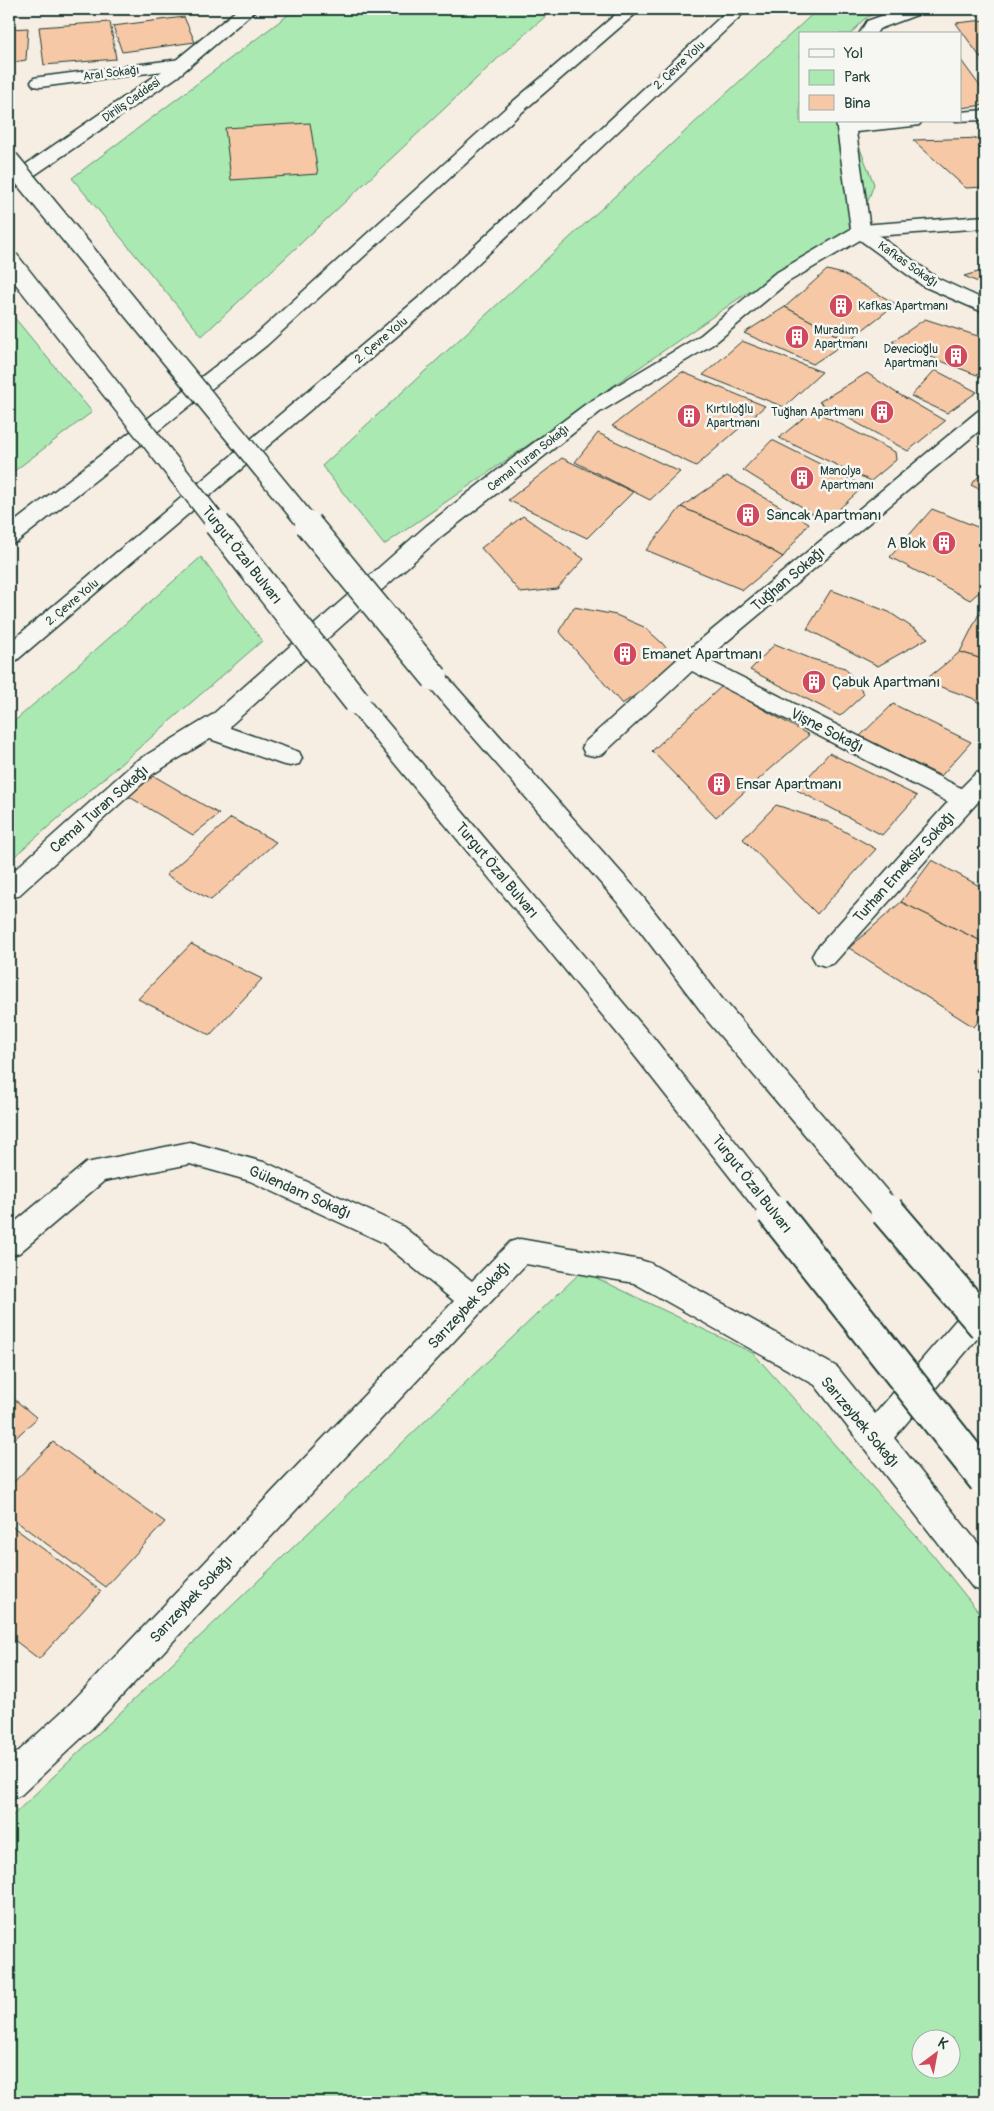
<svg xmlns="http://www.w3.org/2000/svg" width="994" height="2111" font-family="Pangolin,sans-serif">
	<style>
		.green { fill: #aae9b1; stroke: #649372; fill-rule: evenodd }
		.building { fill: #f7c8a6; stroke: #1f3d34 }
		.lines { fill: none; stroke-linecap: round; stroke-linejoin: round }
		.street-casing { stroke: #1f3d34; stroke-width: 3 }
		.secondary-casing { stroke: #1f3d34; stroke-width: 3 }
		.primary-casing { stroke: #1f3d34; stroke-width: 3 }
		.highway-casing { stroke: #1f3d34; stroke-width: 3 }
		.street { fill: #f6f6f2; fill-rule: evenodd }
		.secondary { fill: #f6f6f2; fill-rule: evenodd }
		.primary { fill: #f6f6f2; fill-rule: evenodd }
		.highway { fill: #f6f6f2; fill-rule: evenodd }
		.primary-bridge-far2-casing { stroke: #1f3d34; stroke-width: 22; stroke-linecap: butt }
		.primary-bridge-far1-casing { stroke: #1f3d34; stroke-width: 29; stroke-linecap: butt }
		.primary-bridge-casing { stroke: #1f3d34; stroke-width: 37; stroke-linecap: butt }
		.primary-bridge-far2 { stroke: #f6f6f2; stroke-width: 19 }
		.primary-bridge-far1 { stroke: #f6f6f2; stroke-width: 26 }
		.primary-bridge { stroke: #f6f6f2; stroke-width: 33 }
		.labels { text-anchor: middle; stroke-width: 5; stroke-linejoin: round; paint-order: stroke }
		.far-street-label { font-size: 12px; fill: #1f3d34; stroke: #f6f6f2 }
		.far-poi-label { font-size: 12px; fill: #1f3d34; stroke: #f6f6f2; text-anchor: start }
		.poi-label { font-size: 15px; fill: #1f3d34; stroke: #f6f6f2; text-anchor: start }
		.street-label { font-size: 15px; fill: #1f3d34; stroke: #f6f6f2 }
	</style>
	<rect width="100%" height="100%" fill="#f6ede3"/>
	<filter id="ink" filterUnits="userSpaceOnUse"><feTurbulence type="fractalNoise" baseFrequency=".02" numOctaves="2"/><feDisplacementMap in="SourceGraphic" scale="10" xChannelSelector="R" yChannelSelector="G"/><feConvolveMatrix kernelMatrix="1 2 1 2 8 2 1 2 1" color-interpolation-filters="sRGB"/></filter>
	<g filter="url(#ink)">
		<!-- green -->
		<g class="green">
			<path d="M296 9H554L510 47 202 336 72 178Z"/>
			<path d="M818 9H881L863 20 851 34H800V121H849L874 184 860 223 738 299 384 545 322 466Z"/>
			<path d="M9 311 92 412 9 475Z"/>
			<path d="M201 557 262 641 9 861V726Z"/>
			<path d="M582 1271 753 1353 932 1554 985 1620V2102H9V1819ZM922 2038H952V2068H922Z"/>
		</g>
		<!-- building -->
		<g class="building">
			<path d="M184 17 195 42 122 52 113 26Z"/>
			<path d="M985 20V61H983L956 23Z"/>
			<path d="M110 22 116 59 44 65 39 27Z"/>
			<path d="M28 28 26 60 9 63V29Z"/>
			<path d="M960 59 985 93V105L960 108Z"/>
			<path d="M310 123 318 174 231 180 225 128Z"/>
			<path d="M985 138V187L966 188 913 140Z"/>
			<path d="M827 270 843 274 896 304 848 341 785 307Z"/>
			<path d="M985 270V285L964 276Z"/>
			<path d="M785 307 848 341 813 364 744 333Z"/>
			<path d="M925 319 981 337 985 340V369L977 375 892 342Z"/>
			<path d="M742 341 822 372 784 407 703 375Z"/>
			<path d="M935 370 977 392 947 413 911 396Z"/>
			<path d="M682 372 765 406 696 466 612 426Z"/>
			<path d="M867 373 895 392 945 421 908 451 819 402Z"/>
			<path d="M813 410 895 452 896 460 871 481 779 438Z"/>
			<path d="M598 433 680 472 650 500 575 462Z"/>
			<path d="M772 440 864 486 836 512 818 517 743 470Z"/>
			<path d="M562 458 633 492 587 538 508 500Z"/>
			<path d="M985 469V492L971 485Z"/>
			<path d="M727 476 809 523 783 557 739 532 681 507Z"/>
			<path d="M681 507 739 532 783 557 743 590 646 550Z"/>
			<path d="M932 509 985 530V587L970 600 890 557Z"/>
			<path d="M523 516 584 559 557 589 521 593 481 548Z"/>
			<path d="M831 590 889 612 928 638 878 666 807 629Z"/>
			<path d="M574 607 616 615 644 627 662 643 680 665 622 704 559 631Z"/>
			<path d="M979 614 985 617V660L960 652Z"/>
			<path d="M775 644 812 659 845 668 864 694 840 716 750 670Z"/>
			<path d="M960 652 985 660V707L972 698 924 681Z"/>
			<path d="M722 686 809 735 716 817 652 751Z"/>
			<path d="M893 704 971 742 941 776 860 736Z"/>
			<path d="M829 753 917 796 882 835 797 790Z"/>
			<path d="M154 776 219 814 193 835 128 796Z"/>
			<path d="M776 805 828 822 876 849 817 914 743 839Z"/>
			<path d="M231 818 276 842 211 900 166 875Z"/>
			<path d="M932 860 985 889V943L901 902Z"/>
			<path d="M901 902 985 943V1012L974 1027 849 948Z"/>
			<path d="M191 944 262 979 210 1035 138 999Z"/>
			<path d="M985 1054V1073L975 1071Z"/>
			<path d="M9 1395 37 1418 9 1444Z"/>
			<path d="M53 1442 165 1522 105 1587 9 1516V1487Z"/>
			<path d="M9 1524 101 1591 39 1659 9 1636Z"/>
		</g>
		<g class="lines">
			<!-- street casing -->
			<g class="street-casing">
				<g id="street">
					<path d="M901 9H925L922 13 879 29 876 34H859L867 21Z"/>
					<path d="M181 59 187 60 190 64 187 68 40 87 34 86 31 82 34 78 40 77Z"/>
					<path d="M985 110V120L955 121H960V112Z"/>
					<path d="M836 121H922L919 125 913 126 856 132 870 229 937 278 985 300V313L923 286 860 240 788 282 715 343 600 412 524 472 442 536 231 725 230 728 299 752 302 758 299 764 290 766 281 764 210 739 153 774 18 896 9 898V875L135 762 212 715 426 526 508 462 586 404 701 335 774 274 851 229Z"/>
					<path d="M985 409V426L706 659 961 788 976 773 985 771V794L834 963 825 966 816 963 812 956 816 949 948 802 692 671 603 754 594 756 585 754 582 748 585 742 682 655 978 411Z"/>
					<path d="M190 1142 267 1163 402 1226 472 1281 510 1242 520 1239 640 1260 650 1263 837 1367 875 1414 974 1299 985 1296V1329L894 1438 985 1552V1592L973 1588 815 1385 634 1283 526 1264 92 1728 21 1795 9 1800V1760L68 1706 454 1301 382 1242 250 1181 190 1164 104 1181 19 1253 9 1256V1227L86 1163Z"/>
				</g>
			</g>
			<!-- secondary casing -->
			<g class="secondary-casing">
				<g id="secondary">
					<path d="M238 9H257L177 77 16 188 9 190V176L165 69Z"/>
					<path d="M985 216V228L861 237 854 235 851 231 854 227 861 225Z"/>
				</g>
			</g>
			<!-- primary casing -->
			<g class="primary-casing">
				<g id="primary">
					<path d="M435 670 443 672 643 897 727 1005 731 1012 727 1019 717 1022 707 1019 625 911 427 684 423 678 427 672Z"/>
					<path d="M357 694 365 696 652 1037 656 1044 652 1051 642 1054 632 1051 349 708 345 702 349 696Z"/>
				</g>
			</g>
			<!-- highway casing -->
			<g class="highway-casing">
				<g id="highway">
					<path d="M622 9H641L521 113 267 345 17 542 9 544V526L253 337 509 105Z"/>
					<path d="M729 9H748L437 302 17 660 9 663V643L423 294Z"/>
				</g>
			</g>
			<!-- street -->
			<use href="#street" class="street"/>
			<!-- secondary -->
			<use href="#secondary" class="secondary"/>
			<!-- primary -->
			<use href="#primary" class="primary"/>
			<!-- highway -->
			<use href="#highway" class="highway"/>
			<!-- primary-bridge-far2 casing -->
			<g class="primary-bridge-far2-casing">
				<g id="primary-bridge-far2">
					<path d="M9 160 309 525"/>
					<path d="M9 260 218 525"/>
				</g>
			</g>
			<!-- primary-bridge-far1 casing -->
			<g class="primary-bridge-far1-casing">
				<g id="primary-bridge-far1">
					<path d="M217 524 357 702"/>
					<path d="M308 524 435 678"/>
					<path d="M717 1012 888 1212"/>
					<path d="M642 1044 774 1212"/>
				</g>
			</g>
			<!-- primary-bridge casing -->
			<g class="primary-bridge-casing">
				<g id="primary-bridge">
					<path d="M773 1211 985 1479"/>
					<path d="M887 1211 985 1325"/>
				</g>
			</g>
			<!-- primary-bridge-far2 -->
			<use href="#primary-bridge-far2" class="primary-bridge-far2"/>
			<!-- primary-bridge-far1 -->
			<use href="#primary-bridge-far1" class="primary-bridge-far1"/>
			<!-- primary-bridge -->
			<use href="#primary-bridge" class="primary-bridge"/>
		</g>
	</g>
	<!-- icons -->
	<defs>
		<g id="building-disc" transform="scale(1.25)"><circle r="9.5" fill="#d1495b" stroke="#f6f6f2"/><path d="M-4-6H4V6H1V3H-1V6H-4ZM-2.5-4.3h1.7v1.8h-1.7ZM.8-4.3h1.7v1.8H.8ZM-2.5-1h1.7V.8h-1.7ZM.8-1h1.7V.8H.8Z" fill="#fff"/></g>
	</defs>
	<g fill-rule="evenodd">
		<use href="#building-disc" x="841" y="306"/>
		<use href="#building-disc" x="797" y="337"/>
		<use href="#building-disc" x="956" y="356"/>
		<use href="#building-disc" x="882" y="412"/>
		<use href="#building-disc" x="689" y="416"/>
		<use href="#building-disc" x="802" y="478"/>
		<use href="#building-disc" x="748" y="515"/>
		<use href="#building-disc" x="944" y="543"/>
		<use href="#building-disc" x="625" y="654"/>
		<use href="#building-disc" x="814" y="682"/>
		<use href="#building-disc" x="719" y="784"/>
	</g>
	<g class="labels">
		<!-- far-street labels -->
		<g class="far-street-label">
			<text transform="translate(679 65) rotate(-43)" y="4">2. Çevre Yolu</text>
			<text transform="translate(111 73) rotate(-7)" y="4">Aral Sokağı</text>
			<text transform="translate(131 100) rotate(-35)" y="4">Diriliş Caddesi</text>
			<text transform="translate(908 264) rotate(35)" y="4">Kafkas Sokağı</text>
			<text transform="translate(381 340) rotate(-40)" y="4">2. Çevre Yolu</text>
			<text transform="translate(528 458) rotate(-38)" y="4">Cemal Turan Sokağı</text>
			<text transform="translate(72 602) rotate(-40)" y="4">2. Çevre Yolu</text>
		</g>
		<!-- far-poi labels -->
		<g class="far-poi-label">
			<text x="858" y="310">Kafkas Apartmanı</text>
			<text x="814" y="334">Muradım<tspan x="814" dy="14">Apartmanı</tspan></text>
			<text x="938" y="353" text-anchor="end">Devecioğlu<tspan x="938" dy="14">Apartmanı</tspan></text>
			<text x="706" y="413">Kırtıloğlu<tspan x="706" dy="14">Apartmanı</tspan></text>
			<text x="864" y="416" text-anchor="end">Tuğhan Apartmanı</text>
			<text x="820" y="475">Manolya<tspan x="820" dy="14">Apartmanı</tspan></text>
		</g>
		<!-- poi labels -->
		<g class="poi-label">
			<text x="766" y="520">Sancak Apartmanı</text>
			<text x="926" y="548" text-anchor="end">A Blok</text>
			<text x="642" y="659">Emanet Apartmanı</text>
			<text x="832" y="687">Çabuk Apartmanı</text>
			<text x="736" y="789">Ensar Apartmanı</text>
		</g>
		<!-- street labels -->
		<g class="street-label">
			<text transform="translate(242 555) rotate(52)" y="5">Turgut Özal Bulvarı</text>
			<text transform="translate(788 579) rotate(-40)" y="5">Tuğhan Sokağı</text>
			<text transform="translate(827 730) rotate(27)" y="5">Vişne Sokağı</text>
			<text transform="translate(99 809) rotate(-41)" y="5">Cemal Turan Sokağı</text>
			<text transform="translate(904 867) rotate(-48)" y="5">Turhan Emeksiz Sokağı</text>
			<text transform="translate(497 870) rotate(50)" y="5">Turgut Özal Bulvarı</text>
			<text transform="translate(752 1184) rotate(52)" y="5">Turgut Özal Bulvarı</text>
			<text transform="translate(300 1192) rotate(24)" y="5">Gülendam Sokağı</text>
			<text transform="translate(469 1305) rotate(-47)" y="5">Sarızeybek Sokağı</text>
			<text transform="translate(860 1422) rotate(50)" y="5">Sarızeybek Sokağı</text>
			<text transform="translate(191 1599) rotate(-47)" y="5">Sarızeybek Sokağı</text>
		</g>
	</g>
	<!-- margin -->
	<rect width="994" height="2111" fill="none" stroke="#f6f6f2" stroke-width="30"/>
	<rect x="15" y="15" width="964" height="2081" fill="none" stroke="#1f3d34" stroke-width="2" filter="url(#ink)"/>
	<!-- legend -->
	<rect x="799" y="32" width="162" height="90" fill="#f6f6f2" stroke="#a0aca6"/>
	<rect x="809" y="49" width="25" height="8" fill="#f6f6f2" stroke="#a0aca6"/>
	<text x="844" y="58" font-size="15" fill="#1f3d34">Yol</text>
	<rect x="809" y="70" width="25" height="15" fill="#aae9b1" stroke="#a0aca6"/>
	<text x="844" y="82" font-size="15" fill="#1f3d34">Park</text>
	<rect x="809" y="95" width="25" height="15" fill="#f7c8a6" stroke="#a0aca6"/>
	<text x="844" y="108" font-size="15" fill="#1f3d34">Bina</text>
	<!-- north arrow -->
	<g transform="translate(936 2054) rotate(32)"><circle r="24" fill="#f6f6f2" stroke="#a0aca6"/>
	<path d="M0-4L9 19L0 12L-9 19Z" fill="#d1495b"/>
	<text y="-8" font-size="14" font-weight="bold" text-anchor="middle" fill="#1f3d34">K</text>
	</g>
</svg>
